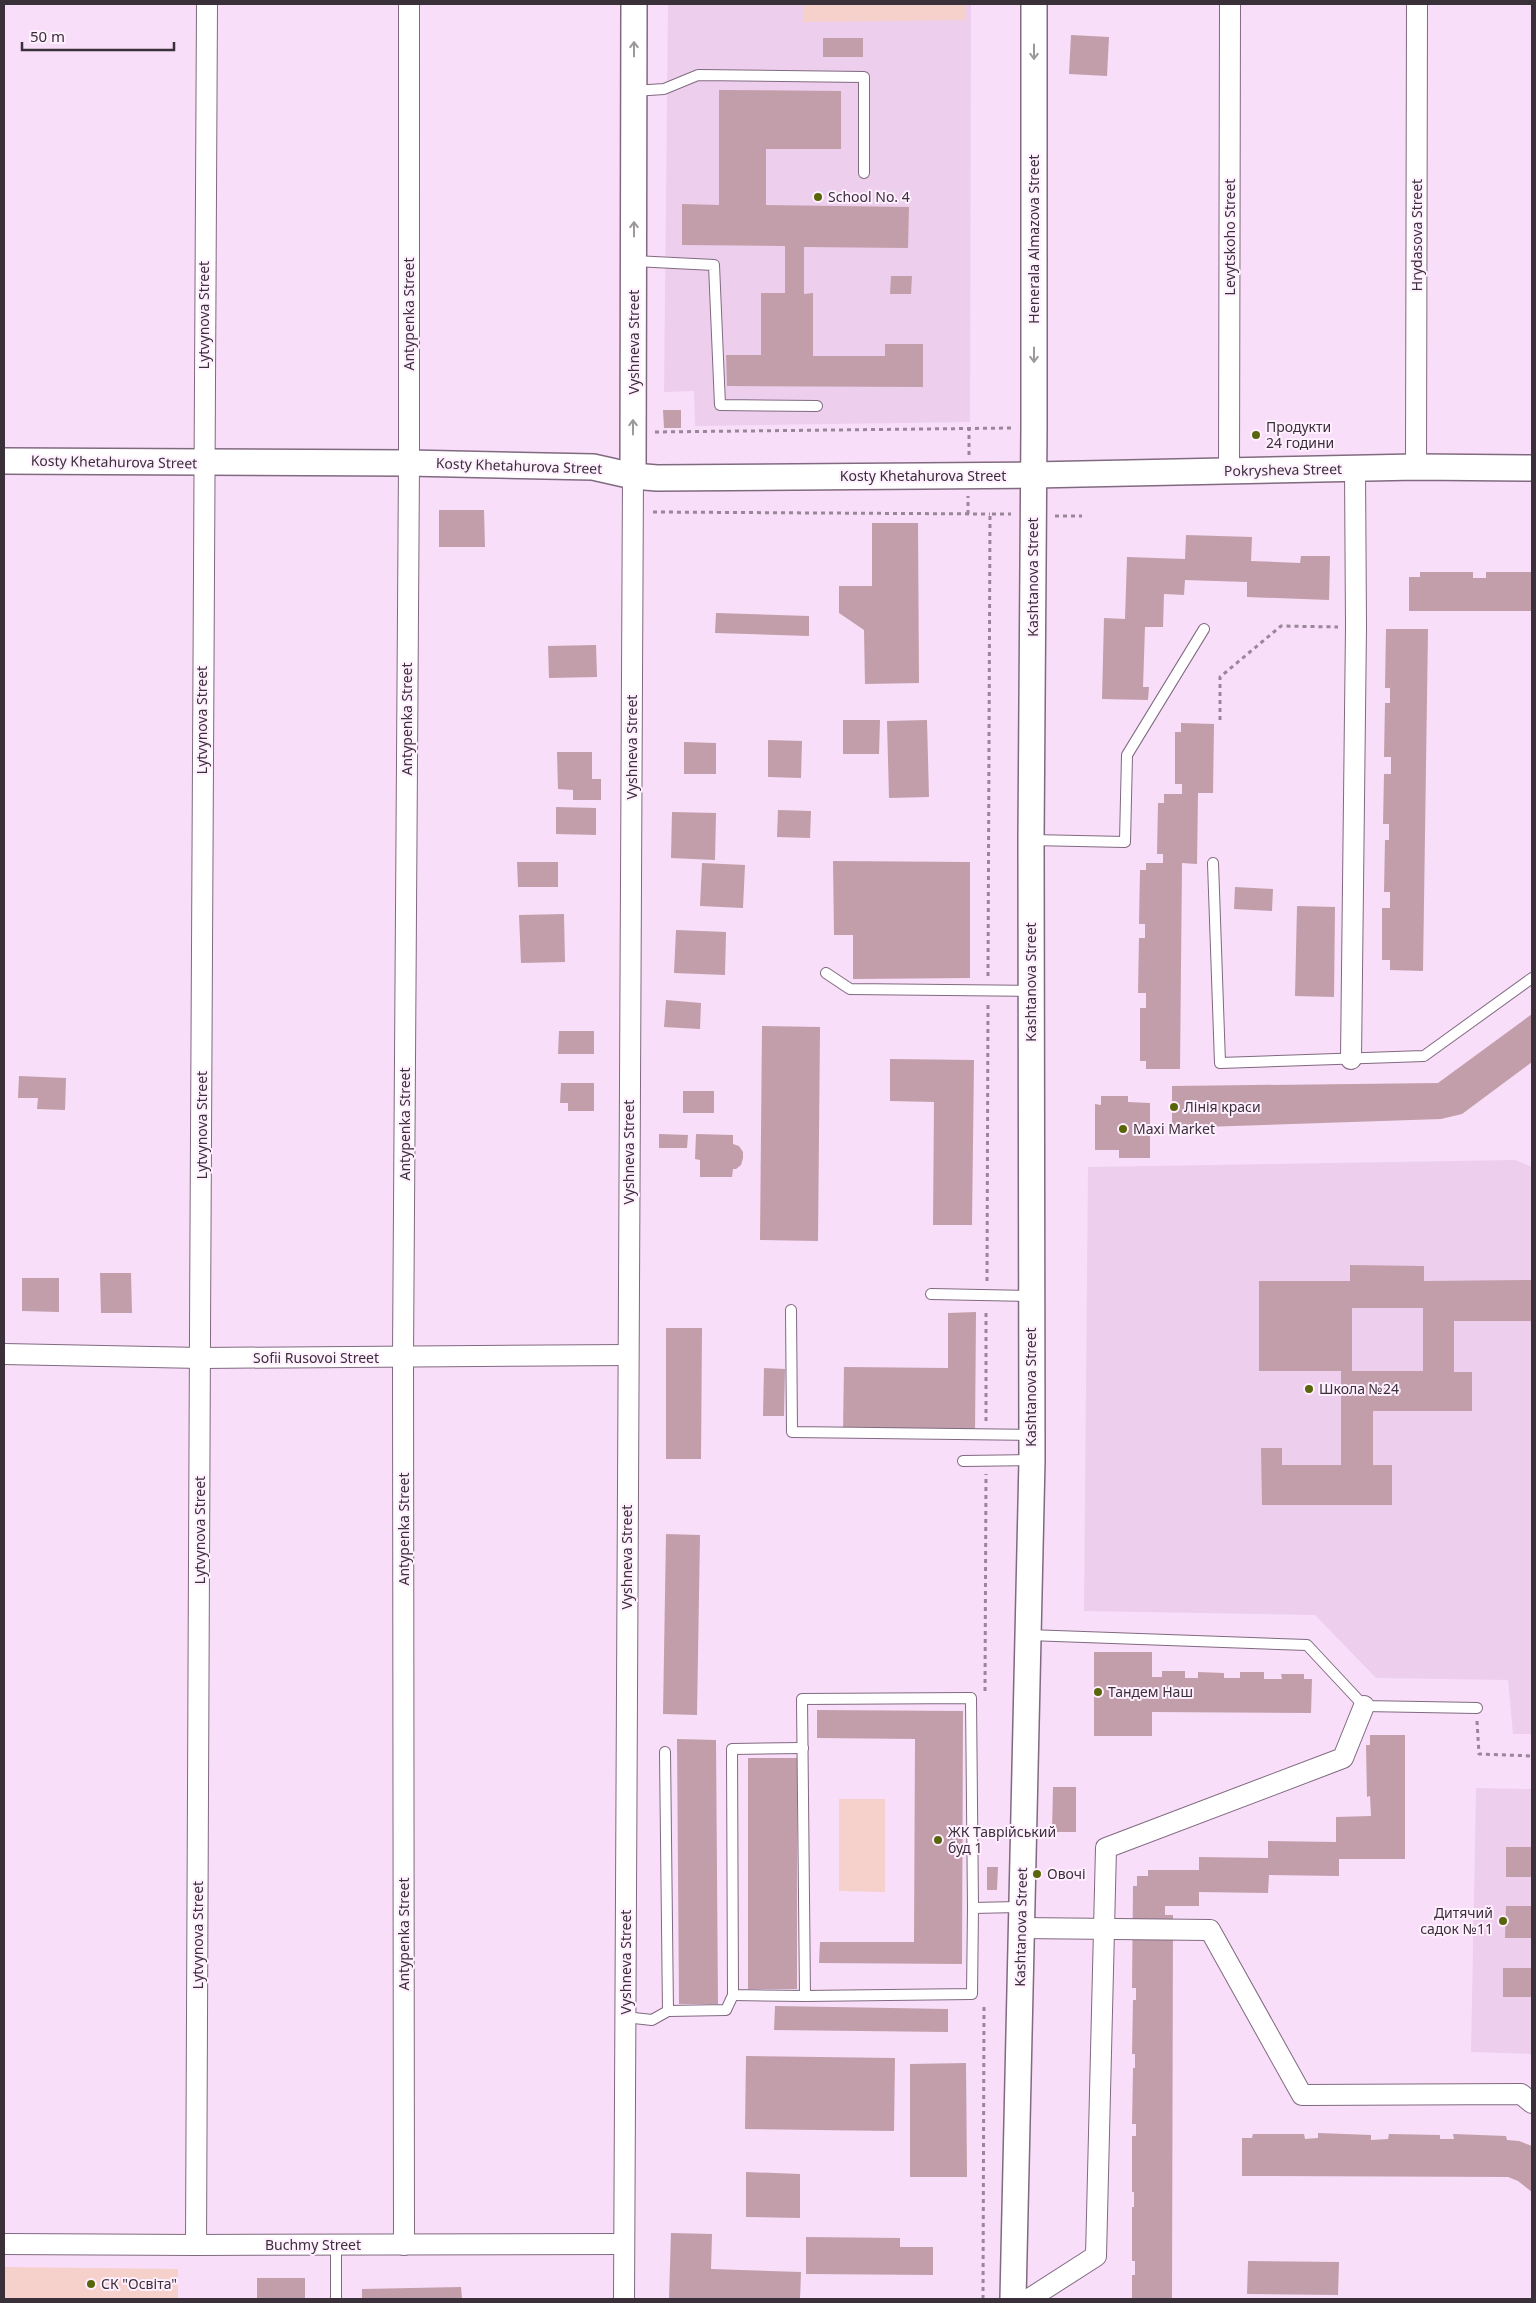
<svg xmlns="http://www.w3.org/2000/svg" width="1536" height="2303" font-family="'Noto Sans',sans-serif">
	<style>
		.built { fill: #edcfed }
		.green { fill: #f6d0cb }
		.building { fill: #c19eaa; fill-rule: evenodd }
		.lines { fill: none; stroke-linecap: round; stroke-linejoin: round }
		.service-casing { stroke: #806a80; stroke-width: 12 }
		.minor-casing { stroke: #806a80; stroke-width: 22 }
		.tertiary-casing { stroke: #806a80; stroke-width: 28 }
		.path { stroke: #998799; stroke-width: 3; stroke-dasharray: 4 4; stroke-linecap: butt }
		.service { stroke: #fff; stroke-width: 10 }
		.minor { stroke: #fff; stroke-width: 20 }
		.tertiary { stroke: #fff; stroke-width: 25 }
		.oneway { stroke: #9c989c }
		.poi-dot { fill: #58650a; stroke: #ffefff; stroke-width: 2 }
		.labels { text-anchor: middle; stroke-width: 4; stroke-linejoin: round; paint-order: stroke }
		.poi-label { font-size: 14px; fill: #3a303a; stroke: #ffefff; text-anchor: start }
		.street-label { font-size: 14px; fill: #3a303a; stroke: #ffefff }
	</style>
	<rect width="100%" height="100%" fill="#f8def8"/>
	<!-- built -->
	<g class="built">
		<path d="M668 4H971L970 422 695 426 694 391 664 392Z"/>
		<path d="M1515 1160 1532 1167V1734H1513L1508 1680 1376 1678 1315 1615 1084 1611 1088 1167Z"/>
		<path d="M1476 1788 1532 1789V2054L1471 2052Z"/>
	</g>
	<!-- green -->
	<g class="green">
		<path d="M803 4H966V20L803 22Z"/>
		<path d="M839 1799H885V1892L839 1891Z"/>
		<path d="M4 2267 178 2269V2299H4Z"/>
	</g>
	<!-- building -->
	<g class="building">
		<path d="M1071 35 1109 37 1107 76 1069 74Z"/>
		<rect x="823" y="38" width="40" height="19"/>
		<path d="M719 90 841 91V149H766V205L909 207 908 248 804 247V294L813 293V356H885V344H923V387L727 386 726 355H761V293H785V246L682 245V204L719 205Z"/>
		<path d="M891 276H912L911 294H890Z"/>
		<path d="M663 410H681V428H664Z"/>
		<path d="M439 510H484L485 547H439Z"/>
		<path d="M872 523H918L919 683 865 684 864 630 839 613V586H872Z"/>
		<path d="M1186 535 1252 537 1251 561 1300 563 1301 556H1330L1329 600 1247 597V582L1185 580 1184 595 1164 594 1163 627H1145L1143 687H1149L1148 700 1102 699 1104 618 1125 619 1127 557 1185 559Z"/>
		<path d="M1420 572H1473V578H1486V572H1532V611H1409V577H1420Z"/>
		<path d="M716 613 809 616V636L715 633Z"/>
		<path d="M1386 629H1428L1423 971 1390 970V960H1382V908H1390V892H1384L1385 840H1389V824H1383L1384 774H1391V757H1384L1385 703H1390V688H1385Z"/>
		<path d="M596 645 597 677 549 678 548 646Z"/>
		<path d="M843 720H880L879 754H843Z"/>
		<path d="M927 720 929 797 889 798 887 721Z"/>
		<path d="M1181 723 1214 724 1213 793H1198L1197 864 1182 863 1180 1069H1146V1061H1140V1008H1146V993H1138L1139 938H1145V924H1139L1140 870H1146V863H1163V854H1157L1158 803H1164V794H1182V784H1175V732H1181Z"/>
		<path d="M768 740 802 741 801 778 768 777Z"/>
		<path d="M684 742 716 743V774H684Z"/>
		<path d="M557 752H592V779H601V800H573V790L558 789Z"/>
		<path d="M556 807 596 808V835L556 834Z"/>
		<path d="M778 810 811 811 810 838 777 837Z"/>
		<path d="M672 812 716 813 715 860 671 858Z"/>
		<path d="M833 861 970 862V978L853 979V935H834Z"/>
		<path d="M517 862H558V887H518Z"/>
		<path d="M702 863 745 865 743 908 700 906Z"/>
		<path d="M1235 887 1273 889 1272 911 1234 909Z"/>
		<path d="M1297 906 1335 907 1334 997 1295 996Z"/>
		<path d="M564 914 565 962 521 963 519 915Z"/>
		<path d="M676 930 726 932 725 975 674 973Z"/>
		<path d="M666 1000 701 1003 700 1029 664 1027Z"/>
		<path d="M1532 1014V1062L1462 1114 1441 1119 1172 1128V1086L1438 1083Z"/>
		<path d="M762 1026 820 1027 818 1241 760 1240Z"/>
		<path d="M559 1031H594V1054H558Z"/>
		<path d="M890 1059 974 1060 972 1225H933L934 1102 890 1101Z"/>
		<path d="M19 1076 66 1078 65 1110 37 1109 38 1098H18Z"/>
		<path d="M561 1083H594V1111H568V1103H560Z"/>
		<rect x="683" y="1091" width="31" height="22"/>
		<path d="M1101 1096H1128V1102L1150 1103V1158H1119V1150H1095V1104L1101 1105Z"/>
		<path d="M659 1134 688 1135 687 1148H659Z"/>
		<path d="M696 1134 733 1135V1144L739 1146 743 1152V1158L741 1165 736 1169H733L732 1177H700V1160L695 1159Z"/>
		<path d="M1350 1265 1424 1266V1281L1532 1280V1321H1454V1372H1472V1411H1373V1465H1392V1505H1262L1261 1448H1282V1465H1341V1371H1259V1281H1350ZM1352 1308H1423V1371H1352Z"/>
		<path d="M100 1273H131L132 1313H101Z"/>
		<path d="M22 1278H59V1312L22 1311Z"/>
		<path d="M976 1312 975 1433 843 1431 844 1367 948 1368V1313Z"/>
		<path d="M666 1328H702L701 1459H666Z"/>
		<path d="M764 1368 785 1369 784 1416H763Z"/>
		<path d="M666 1534 700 1535 697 1715 663 1714Z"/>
		<path d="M1094 1652H1152V1677H1162V1671H1185V1678H1198V1672L1224 1673V1678H1240V1672H1264V1679H1282L1281 1674H1304V1679H1312L1311 1713 1152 1712V1736H1094Z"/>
		<path d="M817 1710 963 1711 962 1964 819 1963 820 1942H914L915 1739 817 1738Z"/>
		<path d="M1370 1735H1405V1859H1339V1876L1269 1875 1268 1893 1199 1892V1906H1165V1915H1173L1172 2299H1132V2275H1135V2261H1132V2207H1134V2192H1132V2136H1136V2124H1132L1133 2068H1135V2054H1132L1133 2000H1136V1988H1132L1133 1886H1137V1876H1148V1870H1199V1857L1268 1858V1841L1336 1842V1817L1371 1816 1370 1796 1367 1797 1366 1745H1370Z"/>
		<path d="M677 1739 716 1740 718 2004H679Z"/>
		<rect x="748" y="1758" width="49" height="231"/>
		<path d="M1053 1787H1076V1832H1052Z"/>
		<rect x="1506" y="1847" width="26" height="30"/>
		<path d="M987 1867H998L997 1890H987Z"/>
		<path d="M1506 1906H1532V1938H1505Z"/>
		<rect x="1503" y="1968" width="29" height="29"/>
		<path d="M775 2006 948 2009V2032L774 2030Z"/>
		<path d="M746 2056 895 2058 894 2131 745 2129Z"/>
		<path d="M966 2063 967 2177H910V2064Z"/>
		<path d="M1318 2133 1371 2135V2140L1388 2139 1389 2134 1440 2135V2139H1454L1453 2134 1506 2136 1507 2140 1519 2141 1532 2146V2192L1518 2181 1508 2177 1242 2176V2138H1252L1253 2134H1304L1305 2139 1318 2138Z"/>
		<path d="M746 2172 800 2174V2218L746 2217Z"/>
		<path d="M671 2233 712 2234 711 2269 801 2272 800 2299H669Z"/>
		<path d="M806 2237 900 2238V2247H933V2275L806 2274Z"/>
		<path d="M1248 2261 1339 2262 1338 2295 1247 2294Z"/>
		<rect x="257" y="2278" width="48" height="21"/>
		<path d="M461 2287 462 2299H362V2289Z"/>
	</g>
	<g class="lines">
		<!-- service casing -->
		<g class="service-casing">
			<g id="service">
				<path d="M634 91 664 89 698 75 864 77V173"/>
				<path d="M634 261 714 265 720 405 817 406"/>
				<path d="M1032 840 1125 842 1127 755 1204 629"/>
				<path d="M1213 863 1220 1063 1424 1056 1532 978"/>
				<path d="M826 973 850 989 1031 991"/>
				<path d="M931 1294 1031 1296"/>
				<path d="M791 1310 792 1432 1031 1435"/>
				<path d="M963 1461 1032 1460"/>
				<path d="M1028 1635 1307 1645 1364 1706 1477 1708"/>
				<path d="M803 1748 732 1749 733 1995 805 1996"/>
				<path d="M665 1752 668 2011 726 2010 733 1995"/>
				<path d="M973 1908 972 1994 805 1996 802 1699 971 1698 973 1908 1021 1907"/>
				<path d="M625 2017 652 2020 668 2011"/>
				<path d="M336 2245V2299"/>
			</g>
		</g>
		<!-- minor casing -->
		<g class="minor-casing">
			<g id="minor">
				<path d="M1416 467 1417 4"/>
				<path d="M1229 471 1230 4"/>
				<path d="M1351 1059 1356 627 1355 469"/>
				<path d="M4 1354 201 1358 628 1355"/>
				<path d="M1021 1928 1210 1930 1302 2095 1521 2094 1532 2103"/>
				<path d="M4 2244 196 2245 623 2244"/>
				<path d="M196 2245C201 1498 200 751 207 4"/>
				<path d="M404 2245 403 1357 409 463V4"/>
				<path d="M624 2299 633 476"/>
				<path d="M1029 2299 1096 2256 1106 1848 1343 1758 1364 1706"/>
			</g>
		</g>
		<!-- tertiary casing -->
		<g class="tertiary-casing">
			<g id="tertiary">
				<path d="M4 461 409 463 593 467 633 476 657 478 1034 475 1416 467 1532 468"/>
				<path d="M633 476 634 4"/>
				<path d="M1013 2299 1032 1460 1031 840 1034 427V4"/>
			</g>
		</g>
		<!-- path -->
		<g class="path">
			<path d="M655 432 1012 428"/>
			<path d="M969 455V428"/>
			<path d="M653 512 990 514"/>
			<path d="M968 514V496"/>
			<path d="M1055 516H1082"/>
			<path d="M1220 720V677L1281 626 1338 627"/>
			<path d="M988 976 990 514H1011"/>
			<path d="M987 1281 988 1004"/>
			<path d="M986 1421V1309"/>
			<path d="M985 1691 986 1474"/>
			<path d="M1477 1721 1479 1754 1532 1756"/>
			<path d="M983 2299 984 2004"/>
		</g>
		<!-- service -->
		<use href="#service" class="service"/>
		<!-- minor -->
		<use href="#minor" class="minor"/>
		<!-- tertiary -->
		<use href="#tertiary" class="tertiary"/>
	</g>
	<!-- one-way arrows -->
	<defs><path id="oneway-shaft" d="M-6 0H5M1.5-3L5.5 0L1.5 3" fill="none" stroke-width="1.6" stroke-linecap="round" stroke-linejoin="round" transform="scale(1.25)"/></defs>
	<g class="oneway">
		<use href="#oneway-shaft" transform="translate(634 49) rotate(-90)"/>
		<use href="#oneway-shaft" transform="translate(1034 52) rotate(90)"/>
		<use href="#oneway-shaft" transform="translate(634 229) rotate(-90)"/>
		<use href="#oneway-shaft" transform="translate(1034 355) rotate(90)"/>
		<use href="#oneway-shaft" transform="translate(633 427) rotate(-90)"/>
	</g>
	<!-- markers -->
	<g class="poi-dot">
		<circle cx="818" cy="197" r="5"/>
		<circle cx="1256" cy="435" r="5"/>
		<circle cx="1174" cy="1107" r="5"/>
		<circle cx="1123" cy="1129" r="5"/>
		<circle cx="1309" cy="1389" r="5"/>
		<circle cx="1098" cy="1692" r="5"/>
		<circle cx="938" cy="1840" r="5"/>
		<circle cx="1037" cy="1874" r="5"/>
		<circle cx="1503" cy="1921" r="5"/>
		<circle cx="91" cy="2284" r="5"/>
	</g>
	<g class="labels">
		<!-- poi labels -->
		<g class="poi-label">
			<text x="828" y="202">School No. 4</text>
			<text x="1266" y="432">Продукти<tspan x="1266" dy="16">24 години</tspan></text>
			<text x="1184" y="1112">Лінія краси</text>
			<text x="1133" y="1134">Maxi Market</text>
			<text x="1319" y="1394">Школа №24</text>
			<text x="1108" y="1697">Тандем Наш</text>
			<text x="948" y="1837">ЖК Таврійський<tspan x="948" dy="16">буд 1</tspan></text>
			<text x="1047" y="1879">Овочі</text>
			<text x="1493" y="1918" text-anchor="end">Дитячий<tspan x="1493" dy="16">садок №11</tspan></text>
			<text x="101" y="2289">СК "Освіта"</text>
		</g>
		<!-- street labels -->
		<g class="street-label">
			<text transform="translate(1417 235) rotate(-90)" y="5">Hrydasova Street</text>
			<text transform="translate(1230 237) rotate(-90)" y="5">Levytskoho Street</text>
			<text transform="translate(1034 239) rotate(-90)" y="5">Henerala Almazova Street</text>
			<text transform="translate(409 314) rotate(-90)" y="5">Antypenka Street</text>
			<text transform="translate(204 315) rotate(-90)" y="5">Lytvynova Street</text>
			<text transform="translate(634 342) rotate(-90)" y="5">Vyshneva Street</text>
			<text transform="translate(114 462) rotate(1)" y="5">Kosty Khetahurova Street</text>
			<text transform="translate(519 466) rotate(2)" y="5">Kosty Khetahurova Street</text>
			<text transform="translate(1283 470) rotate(-1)" y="5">Pokrysheva Street</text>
			<text x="923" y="481">Kosty Khetahurova Street</text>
			<text transform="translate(1033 577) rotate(-90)" y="5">Kashtanova Street</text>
			<text transform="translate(407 719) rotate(-90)" y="5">Antypenka Street</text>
			<text transform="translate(202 720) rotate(-90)" y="5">Lytvynova Street</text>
			<text transform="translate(632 747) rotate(-90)" y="5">Vyshneva Street</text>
			<text transform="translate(1031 982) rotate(-90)" y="5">Kashtanova Street</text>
			<text transform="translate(405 1124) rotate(-90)" y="5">Antypenka Street</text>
			<text transform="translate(202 1125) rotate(-90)" y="5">Lytvynova Street</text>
			<text transform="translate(629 1152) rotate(-90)" y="5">Vyshneva Street</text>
			<text x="316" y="1363">Sofii Rusovoi Street</text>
			<text transform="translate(1031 1387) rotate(-90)" y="5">Kashtanova Street</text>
			<text transform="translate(404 1529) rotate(-90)" y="5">Antypenka Street</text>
			<text transform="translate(200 1530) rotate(-90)" y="5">Lytvynova Street</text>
			<text transform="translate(627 1557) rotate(-90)" y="5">Vyshneva Street</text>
			<text transform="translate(1021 1927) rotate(-89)" y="5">Kashtanova Street</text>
			<text transform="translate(404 1934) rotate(-90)" y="5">Antypenka Street</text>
			<text transform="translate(198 1935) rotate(-90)" y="5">Lytvynova Street</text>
			<text transform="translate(626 1962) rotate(-90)" y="5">Vyshneva Street</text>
			<text x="313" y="2250">Buchmy Street</text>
		</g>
	</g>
	<!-- border -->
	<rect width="1536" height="2303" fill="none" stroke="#3a303a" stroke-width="10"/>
	<!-- scale -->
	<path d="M22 42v8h152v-8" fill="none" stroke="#3a303a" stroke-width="2.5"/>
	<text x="30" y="42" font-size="15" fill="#3a303a" stroke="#ffefff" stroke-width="4" paint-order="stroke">50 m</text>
</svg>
